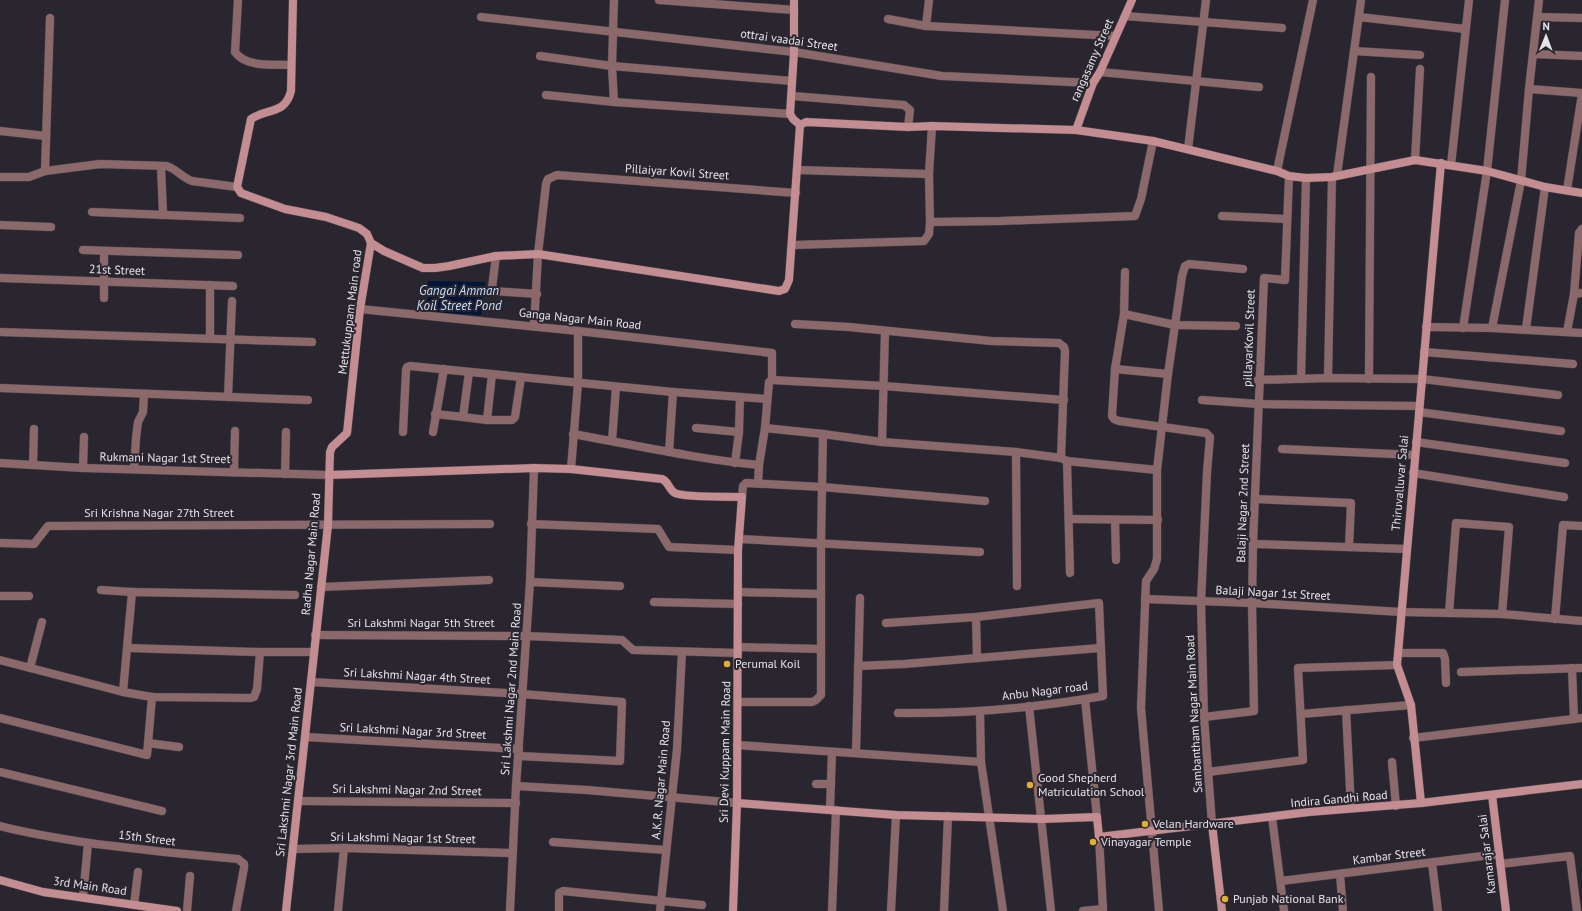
<svg xmlns="http://www.w3.org/2000/svg" width="1582" height="911" font-family="'PT Sans',sans-serif">
	<style>
		.water { fill: #001639 }
		.lines { fill: none; stroke-linecap: round; stroke-linejoin: round }
		.street-casing { stroke: #48444d; stroke-width: 9 }
		.secondary-casing { stroke: #48444d; stroke-width: 9 }
		.street { stroke: #8b696b; stroke-width: 8 }
		.secondary { stroke: #c38d91; stroke-width: 8 }
		.poi-dot { fill: #deb133; stroke: #2a262f; stroke-width: 1.5 }
		.labels { text-anchor: middle; stroke-width: 4; stroke-linejoin: round; paint-order: stroke }
		.street-label { font-size: 12px; fill: #e6e3e9; stroke: #2a262f }
		.poi-label { font-size: 12px; fill: #e6e3e9; stroke: #2a262f; text-anchor: start }
		.water-label { font-size: 13px; font-style: italic; fill: #c7dffe; stroke: #2a262f }
	</style>
	<rect width="100%" height="100%" fill="#2a262f"/>
	<!-- water -->
	<path class="water" d="M428 281 485 282 481 315 427 312Z"/>
	<g class="lines">
		<!-- street casing -->
		<g class="street-casing">
			<g id="street">
				<path d="M238 0 235 52C246 68 274 64 291 65"/>
				<path d="M614 0 612 66 614 102"/>
				<path d="M659 0 794 10"/>
				<path d="M1125 16 1282 28"/>
				<path d="M481 17 794 52 942 76 1093 83"/>
				<path d="M1359 17 1465 29"/>
				<path d="M1538 17 1582 18"/>
				<path d="M888 19 926 26 1115 36"/>
				<path d="M926 26 929 0"/>
				<path d="M1354 51 1420 55"/>
				<path d="M1534 54 1582 56"/>
				<path d="M540 56 612 66 792 81"/>
				<path d="M1100 72 1259 87"/>
				<path d="M1529 89 1582 93"/>
				<path d="M546 95 614 102 790 114"/>
				<path d="M792 96 904 105 910 110 908 127"/>
				<path d="M0 131 46 136"/>
				<path d="M1188 149 1206 0"/>
				<path d="M1415 160 1420 69"/>
				<path d="M1451 165 1469 0"/>
				<path d="M161 166 163 215"/>
				<path d="M797 170 929 174"/>
				<path d="M45 171 50 18"/>
				<path d="M1277 171 1313 0"/>
				<path d="M1337 175 1361 0"/>
				<path d="M0 177H29L45 171 100 164 167 166C176 169 183 178 192 181L237 187"/>
				<path d="M1567 190 1582 94"/>
				<path d="M92 212 240 218"/>
				<path d="M1222 216 1287 219"/>
				<path d="M930 222 1001 221 1135 216 1141 199 1153 141"/>
				<path d="M0 225 51 227"/>
				<path d="M793 245 924 241 929 234 930 222 929 174 932 126"/>
				<path d="M83 250 238 255"/>
				<path d="M104 251V298"/>
				<path d="M496 256 492 288 493 291 537 294"/>
				<path d="M1125 272 1124 314 1115 369 1112 416 1114 419 1119 421 1206 433 1210 437 1207 472 1201 602 1204 717 1212 824"/>
				<path d="M0 278 233 286"/>
				<path d="M1574 294 1582 293"/>
				<path d="M360 309 578 331 772 353V380L769 382 765 428 759 465 758 483"/>
				<path d="M1124 314 1175 325 1236 326"/>
				<path d="M795 324 849 327 991 341 1059 343 1064 347 1065 351 1061 458"/>
				<path d="M534 326 538 254 546 184 548 179 557 175 796 193"/>
				<path d="M1426 327 1492 328 1582 333"/>
				<path d="M1463 328 1487 171 1505 0"/>
				<path d="M1492 328 1521 181 1529 89 1539 0"/>
				<path d="M1526 329 1545 187"/>
				<path d="M0 332 312 342"/>
				<path d="M1567 332 1574 294 1579 233 1582 229"/>
				<path d="M210 338V285"/>
				<path d="M1424 352 1573 364"/>
				<path d="M1115 369 1168 374"/>
				<path d="M469 372 463 417 487 420H512L515 417 521 377"/>
				<path d="M1328 378 1332 177"/>
				<path d="M1301 379 1306 178"/>
				<path d="M1369 379 1371 77"/>
				<path d="M772 380 884 386 1064 400"/>
				<path d="M1258 380 1328 378 1422 379 1558 395"/>
				<path d="M0 388 308 400"/>
				<path d="M228 397 232 301"/>
				<path d="M1202 400 1259 404 1419 406"/>
				<path d="M1419 412 1561 431"/>
				<path d="M435 414 463 417"/>
				<path d="M487 420 492 374"/>
				<path d="M696 428 739 432"/>
				<path d="M765 428 823 434 882 442 1016 452 1061 458 1067 461 1070 573"/>
				<path d="M403 432 406 370 407 367 410 366 673 392 767 399"/>
				<path d="M433 432 444 369"/>
				<path d="M573 434C635 445 696 459 759 465"/>
				<path d="M612 441 616 387"/>
				<path d="M882 442 885 331"/>
				<path d="M1416 442 1565 463"/>
				<path d="M1282 449 1415 455"/>
				<path d="M669 452 673 392"/>
				<path d="M1016 452 1017 586"/>
				<path d="M1067 461 1157 470"/>
				<path d="M0 463 83 468 329 475"/>
				<path d="M735 463 739 432 740 397"/>
				<path d="M33 465 34 429"/>
				<path d="M83 468 84 437"/>
				<path d="M134 469 136 438 138 422 143 412 144 394"/>
				<path d="M571 469 578 383V331"/>
				<path d="M234 472 235 431"/>
				<path d="M1413 473 1564 497"/>
				<path d="M285 474 286 432"/>
				<path d="M742 497 743 486 746 483 822 487 985 501"/>
				<path d="M1255 499 1351 503 1349 547"/>
				<path d="M1069 519 1158 520"/>
				<path d="M1115 520 1116 560"/>
				<path d="M531 524 658 529 669 547 738 550"/>
				<path d="M739 539 980 552"/>
				<path d="M0 543 34 544 48 526 490 524"/>
				<path d="M1253 544 1407 549"/>
				<path d="M530 582 620 586"/>
				<path d="M321 587 489 580"/>
				<path d="M101 590 132 592"/>
				<path d="M738 592 821 594"/>
				<path d="M0 596H29"/>
				<path d="M1145 599 1252 603 1401 612 1502 614 1582 621"/>
				<path d="M654 602 738 604"/>
				<path d="M1449 613 1456 523 1509 527 1502 614"/>
				<path d="M976 617 977 658"/>
				<path d="M1555 619 1563 525 1582 526"/>
				<path d="M886 623 976 617 1099 603 1103 696C1035 708 966 714 898 713"/>
				<path d="M315 635 526 636 622 640 633 650 738 653"/>
				<path d="M738 647 821 649"/>
				<path d="M128 648 260 652"/>
				<path d="M1398 653H1443L1445 659 1446 683"/>
				<path d="M0 660 123 692 152 697 250 698 254 697 257 689 260 652H314"/>
				<path d="M858 666 904 664 1100 648"/>
				<path d="M30 668 42 622"/>
				<path d="M1572 668 1574 719"/>
				<path d="M1461 672 1582 668"/>
				<path d="M311 682 522 694 622 702 620 761 519 756"/>
				<path d="M123 692 132 592 295 595"/>
				<path d="M1085 699 1097 817"/>
				<path d="M738 702H812L816 700 821 695V544L823 434"/>
				<path d="M1029 706 1051 911"/>
				<path d="M1346 710 1351 808"/>
				<path d="M980 711 981 762 1003 911"/>
				<path d="M1301 714 1411 705"/>
				<path d="M1204 717 1254 711 1252 603 1253 544 1264 278 1285 280 1289 176"/>
				<path d="M0 718 147 755 152 697"/>
				<path d="M305 737 519 749"/>
				<path d="M1413 738 1582 718"/>
				<path d="M148 743 179 747"/>
				<path d="M737 745 981 762"/>
				<path d="M856 753 860 598"/>
				<path d="M1392 762 1396 806"/>
				<path d="M0 772 162 811"/>
				<path d="M1208 772 1303 760 1298 668 1397 665"/>
				<path d="M816 784H831"/>
				<path d="M516 786 587 790 737 803"/>
				<path d="M298 801 516 803"/>
				<path d="M830 809 832 752"/>
				<path d="M1272 817 1284 911"/>
				<path d="M0 826C31 834 63 839 96 844 143 850 190 855 238 859L244 864V868L236 911"/>
				<path d="M553 842 666 850"/>
				<path d="M293 849 344 848 512 853"/>
				<path d="M1432 863 1438 911"/>
				<path d="M1500 864 1570 856 1577 911"/>
				<path d="M1340 874 1343 911"/>
				<path d="M1281 881 1499 854"/>
				<path d="M83 897 88 843"/>
				<path d="M134 905 138 872"/>
				<path d="M187 911 190 876"/>
				<path d="M338 911 344 848"/>
				<path d="M510 911 516 786 530 582 534 468"/>
				<path d="M559 911V893L563 891 702 905"/>
				<path d="M660 911 677 749 682 652"/>
				<path d="M832 911 836 810"/>
				<path d="M891 911 896 815"/>
				<path d="M944 911 948 816"/>
				<path d="M1083 911 1103 909 1099 837"/>
				<path d="M1159 911 1141 708 1146 581 1154 569 1157 559V470L1168 374 1182 276 1185 266 1189 264 1243 269"/>
			</g>
		</g>
		<!-- secondary casing -->
		<g class="secondary-casing">
			<g id="secondary">
				<path d="M794 0V52L790 114 793 119 800 125"/>
				<path d="M800 125 806 122 908 127 932 126 1076 130 1153 141 1277 171 1289 176 1306 178 1332 177 1415 160 1487 171 1545 187 1582 193"/>
				<path d="M1076 130 1093 83 1100 72 1132 0"/>
				<path d="M371 243 384 251 423 268H435L449 266 496 256 538 254 779 291 785 289 789 280 800 125"/>
				<path d="M329 475 534 468 571 469 662 479C669 482 669 490 675 493 685 498 728 496 742 497L738 550 737 803 733 911"/>
				<path d="M1492 795 1506 911"/>
				<path d="M737 803 896 815 1042 819 1097 817 1099 837 1309 812 1421 803 1582 784"/>
				<path d="M1421 803 1411 705 1397 665 1441 163"/>
				<path d="M1212 824 1222 911"/>
				<path d="M0 880 43 892 177 911"/>
				<path d="M286 911 328 525 330 452 332 447 347 433 360 309 371 243 367 234 359 228 326 217 285 209 241 193 237 187 251 119C267 108 285 115 291 91L293 0"/>
			</g>
		</g>
		<!-- street -->
		<use href="#street" class="street"/>
		<!-- secondary -->
		<use href="#secondary" class="secondary"/>
	</g>
	<!-- markers -->
	<g class="poi-dot">
		<circle cx="727" cy="664" r="4"/>
		<circle cx="1030" cy="785" r="4"/>
		<circle cx="1145" cy="824" r="4"/>
		<circle cx="1093" cy="842" r="4"/>
		<circle cx="1225" cy="899" r="4"/>
	</g>
	<g class="labels">
		<!-- street labels -->
		<g class="street-label">
			<text transform="translate(789 40) rotate(8)" y="4">ottrai vaadai Street</text>
			<text transform="translate(1092 60) rotate(-66)" y="4">rangasamy Street</text>
			<text transform="translate(677 172) rotate(4)" y="4">Pillaiyar Kovil Street</text>
			<text transform="translate(117 270) rotate(2)" y="4">21st Street</text>
			<text transform="translate(350 312) rotate(-83)" y="4">Mettukuppam Main road</text>
			<text transform="translate(580 319) rotate(6)" y="4">Ganga Nagar Main Road</text>
			<text transform="translate(1249 338) rotate(-88)" y="4">pillayarKovil Street</text>
			<text transform="translate(165 458) rotate(1)" y="4">Rukmani Nagar 1st Street</text>
			<text transform="translate(1400 483) rotate(-85)" y="4">Thiruvalluvar Salai</text>
			<text transform="translate(1243 503) rotate(-88)" y="4">Balaji Nagar 2nd Street</text>
			<text x="159" y="517">Sri Krishna Nagar 27th Street</text>
			<text transform="translate(311 554) rotate(-85)" y="4">Radha Nagar Main Road</text>
			<text transform="translate(1273 593) rotate(3)" y="4">Balaji Nagar 1st Street</text>
			<text x="421" y="627">Sri Lakshmi Nagar 5th Street</text>
			<text transform="translate(417 676) rotate(3)" y="4">Sri Lakshmi Nagar 4th Street</text>
			<text transform="translate(511 689) rotate(-86)" y="4">Sri Lakshmi Nagar 2nd Main Road</text>
			<text transform="translate(1045 691) rotate(-7)" y="4">Anbu Nagar road</text>
			<text transform="translate(1194 714) rotate(-93)" y="4">Sambantham Nagar Main Road</text>
			<text transform="translate(413 731) rotate(3)" y="4">Sri Lakshmi Nagar 3rd Street</text>
			<text transform="translate(725 752) rotate(-89)" y="4">Sri Devi Kuppam Main Road</text>
			<text transform="translate(289 772) rotate(-84)" y="4">Sri Lakshmi Nagar 3rd Main Road</text>
			<text transform="translate(661 780) rotate(-85)" y="4">A.K.R. Nagar Main Road</text>
			<text transform="translate(407 790) rotate(1)" y="4">Sri Lakshmi Nagar 2nd Street</text>
			<text transform="translate(1339 799) rotate(-5)" y="4">Indira Gandhi Road</text>
			<text transform="translate(147 838) rotate(7)" y="4">15th Street</text>
			<text transform="translate(403 838) rotate(1)" y="4">Sri Lakshmi Nagar 1st Street</text>
			<text transform="translate(1487 854) rotate(-97)" y="4">Kamarajar Salai</text>
			<text transform="translate(1389 856) rotate(-7)" y="4">Kambar Street</text>
			<text transform="translate(90 886) rotate(8)" y="4">3rd Main Road</text>
		</g>
		<!-- poi labels -->
		<g class="poi-label">
			<text x="735" y="668">Perumal Koil</text>
			<text x="1038" y="782">Good Shepherd<tspan x="1038" dy="14">Matriculation School</tspan></text>
			<text x="1153" y="828">Velan Hardware</text>
			<text x="1101" y="846">Vinayagar Temple</text>
			<text x="1233" y="903">Punjab National Bank</text>
		</g>
		<!-- water labels -->
		<g class="water-label">
			<text x="459" y="295">Gangai Amman<tspan x="459" dy="15">Koil Street Pond</tspan></text>
		</g>
	</g>
	<!-- north arrow -->
	<g transform="translate(1546 36) rotate(1)" stroke="#2a262f" stroke-width="3" paint-order="stroke">
	<path d="M0-3L7 15L0 10L-7 15Z" fill="#e6e3e9"/>
	<text y="-6" font-size="11" font-weight="bold" text-anchor="middle" fill="#e6e3e9">N</text>
	</g>
</svg>
